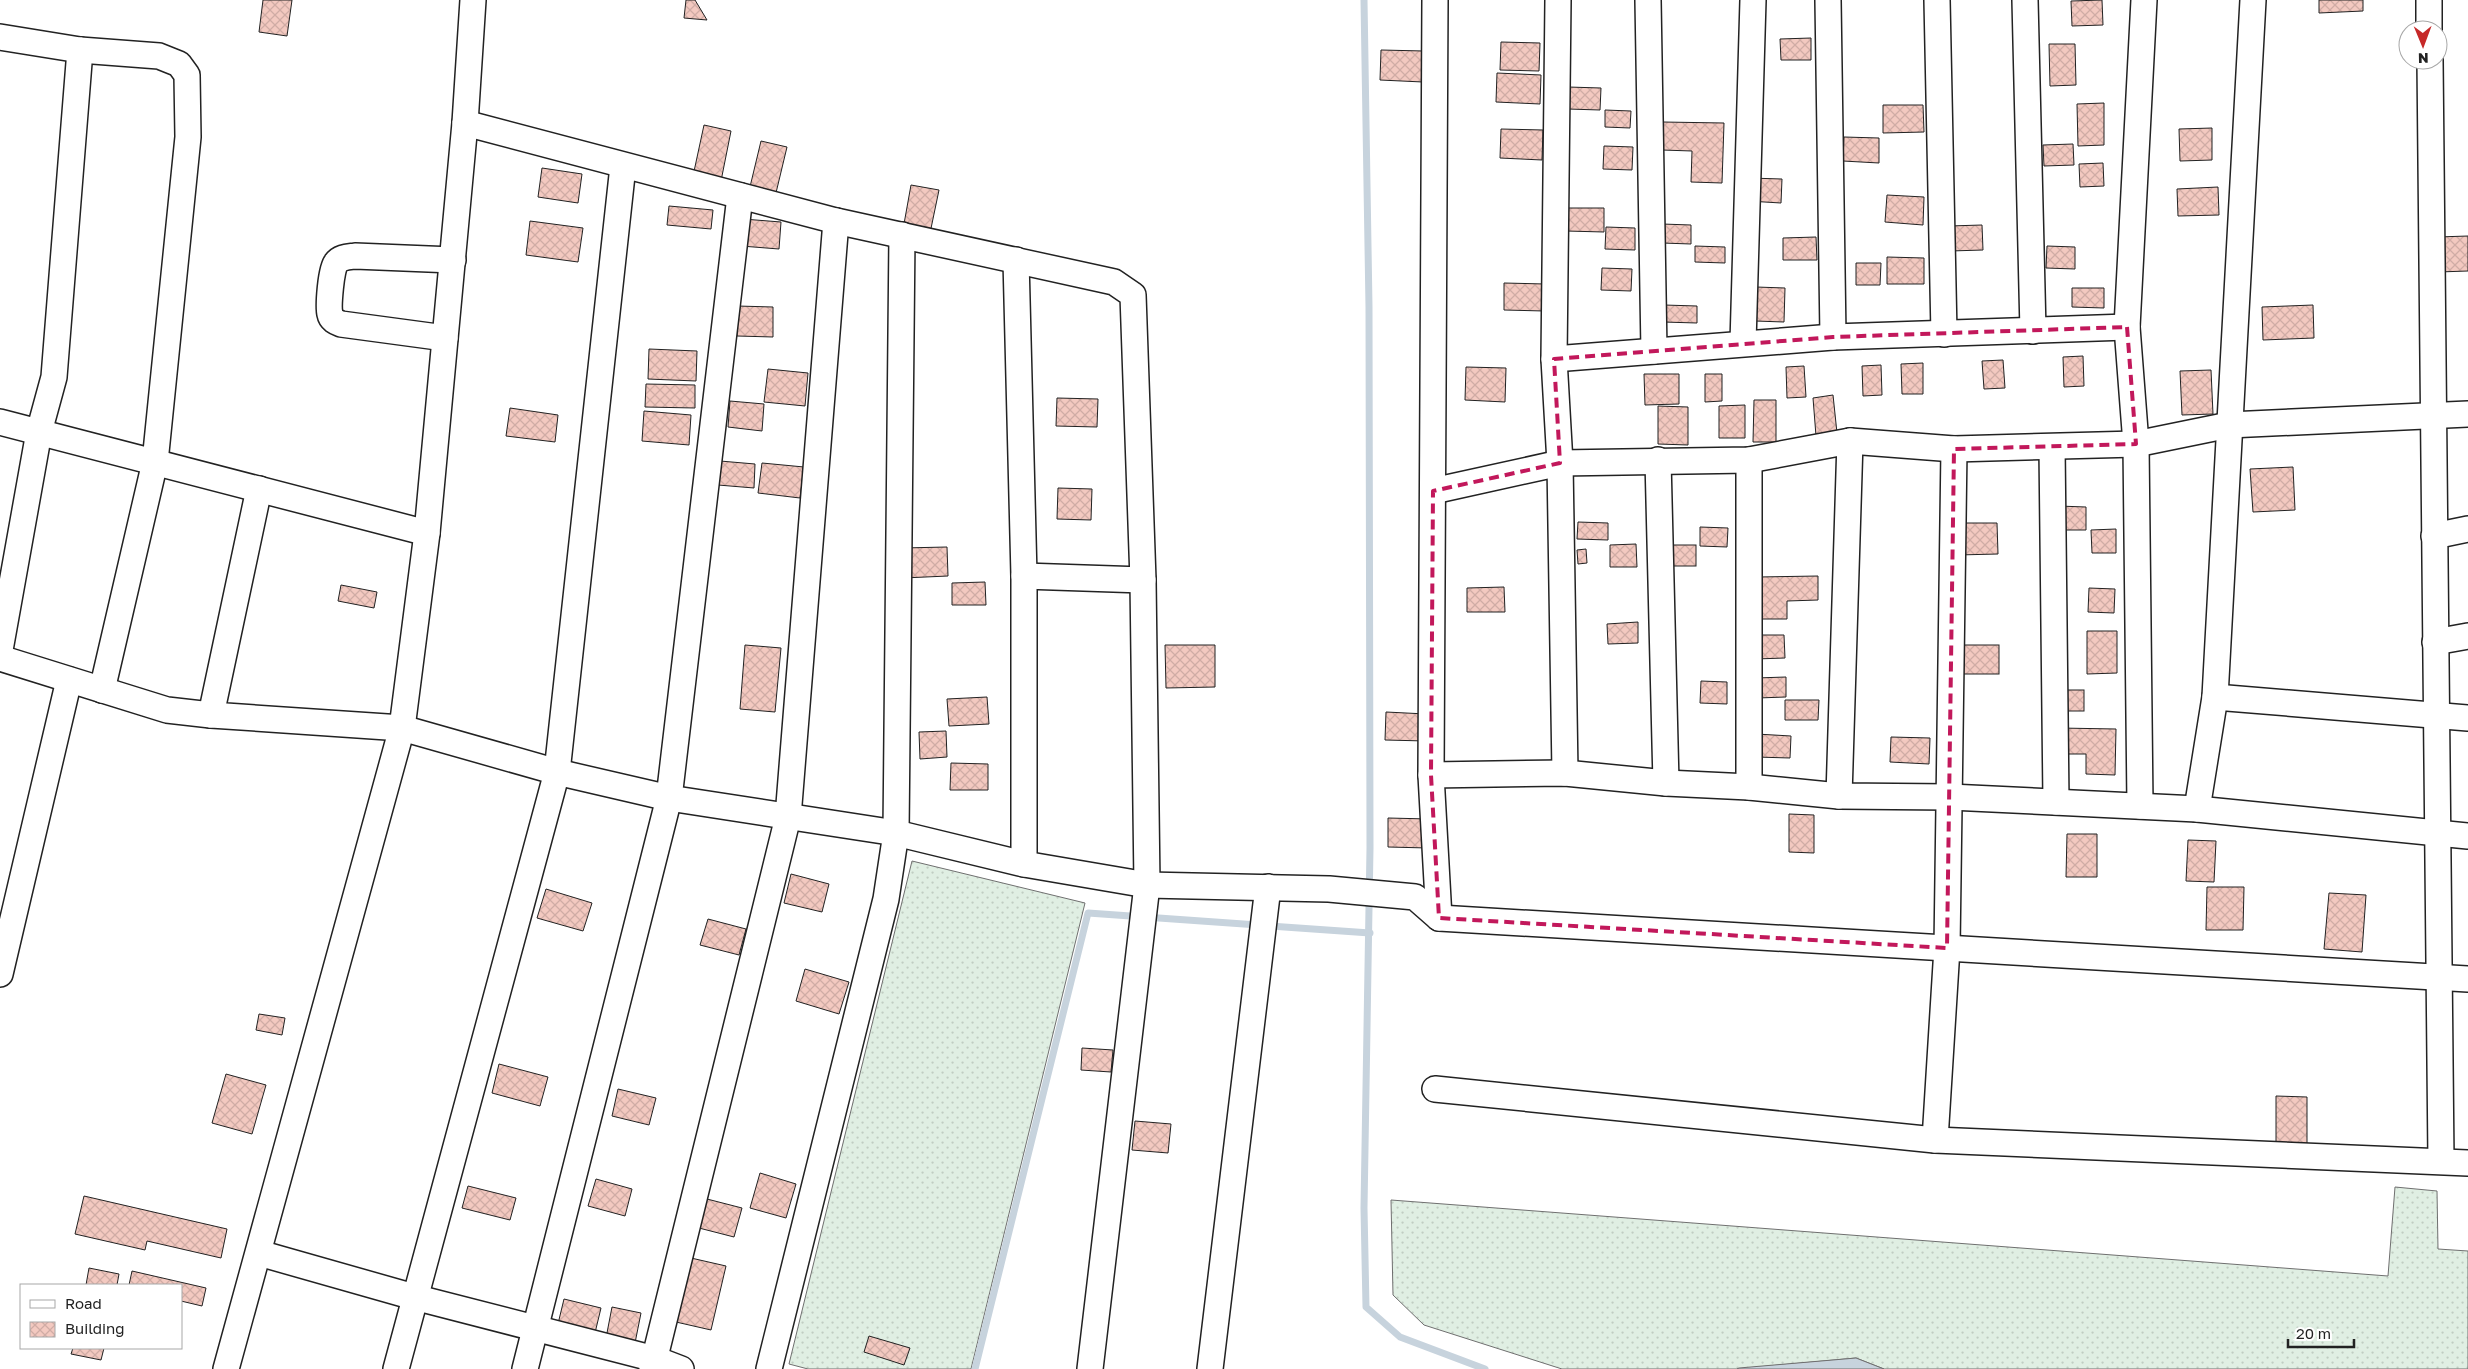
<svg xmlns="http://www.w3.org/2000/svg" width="2468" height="1369" font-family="'Golos Text',sans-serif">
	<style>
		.grass { fill: url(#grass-dots); stroke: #6f6f6f }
		.water { fill: #c7d3dd; stroke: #6f6f6f }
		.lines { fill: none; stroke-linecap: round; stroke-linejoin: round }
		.stream { stroke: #c7d3dd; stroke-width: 7 }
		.building { fill: url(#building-cross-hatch); stroke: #222 }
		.minor-casing { stroke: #222; stroke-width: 28 }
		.minor { stroke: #fff; stroke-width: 25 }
		.marked { fill: none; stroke: #c2185b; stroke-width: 4; stroke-dasharray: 10 6; stroke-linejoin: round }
	</style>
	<defs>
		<pattern id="grass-dots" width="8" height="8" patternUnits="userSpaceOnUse" patternTransform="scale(1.25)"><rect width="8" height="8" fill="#e0efe3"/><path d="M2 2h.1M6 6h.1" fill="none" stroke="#c0cdc2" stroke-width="1.8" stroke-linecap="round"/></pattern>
		<pattern id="building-cross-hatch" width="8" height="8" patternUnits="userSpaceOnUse" patternTransform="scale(1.25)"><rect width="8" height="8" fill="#f3c9c0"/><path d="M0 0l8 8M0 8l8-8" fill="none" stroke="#d0aca5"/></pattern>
	</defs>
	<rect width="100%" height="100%" fill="#fff"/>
	<!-- grass -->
	<g class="grass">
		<path d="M912 861 1085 903 971 1369H808L789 1364Z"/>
		<path d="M2395 1187 2437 1191 2438 1249 2468 1251V1369H1884L1856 1358 1737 1369H1562L1424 1325 1393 1295 1391 1200 2388 1276Z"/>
	</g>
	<!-- water -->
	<path class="water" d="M1856 1358 1884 1369H1737L1739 1368Z"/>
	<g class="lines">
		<!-- stream -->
		<g class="stream">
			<path d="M1364 0 1369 307 1370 848 1364 1208 1366 1307 1400 1337 1485 1369"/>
			<path d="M975 1369 1088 913 1370 933"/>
		</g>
	</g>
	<!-- building -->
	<g class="building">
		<path d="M263 0H292L287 36 259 32Z"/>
		<path d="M686 0H695L707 20 684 18Z"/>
		<path d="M2102 0 2103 25 2072 26 2071 1Z"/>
		<path d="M2319 0H2363V11L2319 13Z"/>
		<path d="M1811 38V60H1781L1780 39Z"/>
		<path d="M1501 42 1540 43 1539 71 1500 70Z"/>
		<path d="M2049 44H2075L2076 85 2050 86Z"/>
		<path d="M1381 50 1424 51 1423 82 1380 80Z"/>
		<path d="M1497 73 1541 75 1540 104 1496 102Z"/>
		<path d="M1568 87 1601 88 1600 110 1568 109Z"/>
		<path d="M2104 103V145L2078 146 2077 104Z"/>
		<path d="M1883 105H1923L1924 132 1883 133Z"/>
		<path d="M1605 110 1631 111 1630 128 1605 127Z"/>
		<path d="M1663 122 1724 123 1722 183 1691 182 1692 151 1662 150Z"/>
		<path d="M704 125 731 131 721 181 693 176Z"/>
		<path d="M2212 128V160L2180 161 2179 129Z"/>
		<path d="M1501 129 1543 130 1542 160 1500 158Z"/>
		<path d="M1844 137 1879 138V163L1843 161Z"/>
		<path d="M761 141 787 147 775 197 749 191Z"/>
		<path d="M2073 144 2074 165 2044 166 2043 145Z"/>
		<path d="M1604 146 1633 147 1632 170 1603 169Z"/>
		<path d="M2103 163 2104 186 2080 187 2079 164Z"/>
		<path d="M542 168 582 174 578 203 538 197Z"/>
		<path d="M1749 178 1782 179 1781 203 1748 201Z"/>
		<path d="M911 185 939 190 929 238 902 235Z"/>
		<path d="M2218 187 2219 215 2178 216 2177 189Z"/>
		<path d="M1887 195 1924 197 1923 225 1885 222Z"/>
		<path d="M669 206 713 210 711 229 667 225Z"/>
		<path d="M1567 208H1604V232L1566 231Z"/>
		<path d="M743 219 781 222 779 249 741 246Z"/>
		<path d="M530 221 583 228 578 262 526 255Z"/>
		<path d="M1662 224 1691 225V244L1662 243Z"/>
		<path d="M1982 225 1983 250 1950 251 1949 226Z"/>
		<path d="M1606 227 1635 228V250L1605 249Z"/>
		<path d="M2468 236V271L2438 272 2437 237Z"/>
		<path d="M1816 237 1817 260H1783V238Z"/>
		<path d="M1695 246 1725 247V263L1695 262Z"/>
		<path d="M2047 246 2075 247V269L2046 268Z"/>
		<path d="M1887 257 1924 258V284H1887Z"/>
		<path d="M1856 263H1881L1880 285H1856Z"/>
		<path d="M1602 268 1632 269 1631 291 1601 290Z"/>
		<path d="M1504 283 1545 284 1544 311 1504 310Z"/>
		<path d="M1756 287 1785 288 1784 322 1755 321Z"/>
		<path d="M2072 288H2104V308L2072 307Z"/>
		<path d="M1664 305 1697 306V323L1663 322Z"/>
		<path d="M2313 305 2314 338 2263 340 2262 307Z"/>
		<path d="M737 306 773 307V337L737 336Z"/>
		<path d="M649 349 697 351 696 381 648 379Z"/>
		<path d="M2083 356 2084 386 2064 387 2063 357Z"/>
		<path d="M2003 360 2005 388 1984 389 1982 361Z"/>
		<path d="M1923 363V394H1902L1901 364Z"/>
		<path d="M1881 365 1882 395 1863 396 1862 366Z"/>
		<path d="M1804 366 1806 397 1787 398 1786 367Z"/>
		<path d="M1466 367 1506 368 1505 402 1465 400Z"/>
		<path d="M768 369 808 373 805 406 764 402Z"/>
		<path d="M2211 370 2213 414 2182 415 2180 371Z"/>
		<path d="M1644 374H1679V404L1645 405Z"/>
		<path d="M1705 374H1722V401L1705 402Z"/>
		<path d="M646 384 695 385V408L645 407Z"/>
		<path d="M1833 395 1837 433 1816 436 1813 398Z"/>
		<path d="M1057 398 1098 399 1097 427 1056 426Z"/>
		<path d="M1754 400H1776V442H1753Z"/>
		<path d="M730 401 764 404 762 431 728 427Z"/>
		<path d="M1745 405V438H1719V406Z"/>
		<path d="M1658 406 1688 407V445L1658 444Z"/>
		<path d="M510 408 558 415 555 442 506 436Z"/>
		<path d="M644 411 691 415 689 445 642 441Z"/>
		<path d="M720 461 755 464 754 488 718 485Z"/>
		<path d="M762 463 804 467 800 498 758 493Z"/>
		<path d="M2293 467 2295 510 2253 512 2250 469Z"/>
		<path d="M1058 488 1092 489 1091 520 1057 519Z"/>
		<path d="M2058 506 2086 507V530H2057Z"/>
		<path d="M1578 522 1608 523V540L1577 539Z"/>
		<path d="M1957 523H1997L1998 554 1957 555Z"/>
		<path d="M1700 527 1728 528 1727 547 1700 546Z"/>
		<path d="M2116 529V553H2092L2091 530Z"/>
		<path d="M1636 544 1637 567H1610V545Z"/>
		<rect x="1666" y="545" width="30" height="21"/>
		<path d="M947 547 948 576 903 578 902 548Z"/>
		<path d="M1586 549 1587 563 1578 564 1577 550Z"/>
		<path d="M1818 576V600L1787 601V619H1759L1758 577Z"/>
		<path d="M985 582 986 605H952V583Z"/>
		<path d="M341 585 377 592 374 608 338 601Z"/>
		<path d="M1504 587 1505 612H1467V588Z"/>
		<path d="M2089 588 2115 589 2114 613 2088 612Z"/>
		<path d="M1638 622V643L1608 644 1607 624Z"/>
		<path d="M2087 631H2117V673L2087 674Z"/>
		<path d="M1755 635H1784L1785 658 1755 659Z"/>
		<path d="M745 645 781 648 775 712 740 709Z"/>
		<path d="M1165 645H1215V687L1166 688Z"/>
		<rect x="1958" y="645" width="41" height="29"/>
		<path d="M1786 677V697L1757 698 1756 678Z"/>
		<path d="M1701 681 1727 682V704L1700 703Z"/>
		<rect x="2058" y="690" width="26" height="21"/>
		<path d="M987 697 989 724 949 726 947 699Z"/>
		<path d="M1785 700H1819L1818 720H1785Z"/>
		<path d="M1386 712 1426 714V741L1385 740Z"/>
		<path d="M2059 728 2116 729 2115 775 2086 774V754H2058Z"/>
		<path d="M946 731 947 757 920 759 919 732Z"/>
		<path d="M1756 734 1791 736 1790 758 1755 757Z"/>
		<path d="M1891 737 1930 738 1929 764 1890 762Z"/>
		<path d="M951 763 988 764V790H950Z"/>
		<path d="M1789 814 1814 815V853L1789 852Z"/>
		<path d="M1388 818 1429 819 1428 848 1388 847Z"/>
		<path d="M2067 834H2097V877H2066Z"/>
		<path d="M2188 840 2216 841 2214 882 2186 881Z"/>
		<path d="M791 874 829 884 822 912 784 903Z"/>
		<path d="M2207 887H2244L2243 930H2206Z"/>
		<path d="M546 889 592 903 583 931 537 918Z"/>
		<path d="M2329 893 2366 895 2362 952 2324 949Z"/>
		<path d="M708 919 746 929 739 955 700 945Z"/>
		<path d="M805 969 849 982 839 1014 796 1001Z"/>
		<path d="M259 1014 285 1018 282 1035 256 1030Z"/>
		<path d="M1082 1048 1113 1050 1111 1072 1081 1070Z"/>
		<path d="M499 1064 548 1077 540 1106 492 1093Z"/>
		<path d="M226 1074 266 1085 252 1134 212 1123Z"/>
		<path d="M618 1089 656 1098 649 1125 612 1116Z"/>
		<path d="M2276 1096 2307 1097V1145H2276Z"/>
		<path d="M1135 1121 1171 1124 1168 1153 1132 1150Z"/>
		<path d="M760 1173 796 1184 786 1218 750 1208Z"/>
		<path d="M596 1179 632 1189 625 1216 588 1206Z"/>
		<path d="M468 1186 516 1198 510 1220 462 1208Z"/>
		<path d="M84 1196 227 1229 221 1258 147 1241 145 1250 75 1234Z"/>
		<path d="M707 1199 742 1208 734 1237 699 1228Z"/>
		<path d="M691 1258 726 1266 711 1330 676 1322Z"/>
		<path d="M89 1268 119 1274 117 1285H86Z"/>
		<path d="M132 1271 206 1288 202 1306 181 1301V1285H129Z"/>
		<path d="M564 1299 601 1308 594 1337 557 1328Z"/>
		<path d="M612 1307 641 1313 635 1343 606 1338Z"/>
		<path d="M869 1336 910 1348 904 1365 864 1352Z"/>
		<path d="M73 1348H104L101 1360 71 1354Z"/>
	</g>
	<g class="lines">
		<!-- minor casing -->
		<g class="minor-casing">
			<g id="minor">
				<path d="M1435 0 1431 775 1439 918"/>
				<path d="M1558 0 1554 359 1560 463 1565 773"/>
				<path d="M1648 0 1654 351"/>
				<path d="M1828 0 1833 337"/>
				<path d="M1937 0 1944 334"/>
				<path d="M2025 0 2033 331"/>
				<path d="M2429 0V30"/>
				<path d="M0 37 80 50 159 56 179 64 187 75 188 137 155 462 102 690"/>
				<path d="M2430 60 2441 1161"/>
				<path d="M465 123 836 221 1114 282 1133 295 1143 580 1147 885 1090 1369"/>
				<path d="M1016 260 1024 576V864"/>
				<path d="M445 338 341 324C336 322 331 320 330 314 328 307 331 268 336 263 340 257 348 257 355 256L453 260"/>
				<path d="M1743 343 1753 0"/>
				<path d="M1554 359 1833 337 2127 327"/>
				<path d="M0 422 427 533"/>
				<path d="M2052 447 2056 802"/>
				<path d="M1658 460 1666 783"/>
				<path d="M259 489 211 715 402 728 557 772 669 798 896 833 1024 864 1147 885 1329 889 1415 897 1439 918 2468 979"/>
				<path d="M1433 491 1560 463 1749 460 1850 441 1954 449 2136 444 2229 425 2468 414"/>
				<path d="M2434 536 2468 529"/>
				<path d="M1024 576 1143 580"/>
				<path d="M2435 642 2468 636"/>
				<path d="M0 650 39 432 54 377 80 50"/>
				<path d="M0 658 167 710 211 715"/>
				<path d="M2215 697 2468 718"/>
				<path d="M1431 775 1565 773 1666 783 1749 787 1839 796 1950 797 2197 809 2468 836"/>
				<path d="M1749 787V460"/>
				<path d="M1839 796 1850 441"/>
				<path d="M2140 806 2136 444 2127 327 2144 0"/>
				<path d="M2197 809 2215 697 2253 0"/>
				<path d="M0 974 69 680"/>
				<path d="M1435 1089 1935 1140 2468 1163"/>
				<path d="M1935 1140 1947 948 1954 449"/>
				<path d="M259 1253 414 1297 655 1359 681 1369"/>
				<path d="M226 1369 402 728 427 533 465 123 473 0"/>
				<path d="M396 1369 557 772 623 166"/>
				<path d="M525 1369 669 798 740 196"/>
				<path d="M652 1369 788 817 836 221"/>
				<path d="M769 1369 886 899 896 833 902 235"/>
				<path d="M1210 1369 1268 887"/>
			</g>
		</g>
		<!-- minor -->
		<use href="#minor" class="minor"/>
	</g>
	<!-- marked area -->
	<path class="marked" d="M2127 327 2136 444 1954 449 1947 948 1439 918 1431 775 1433 491 1560 463 1554 359 1833 337Z"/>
	<!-- legend -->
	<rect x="20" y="1284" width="162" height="65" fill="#ffffff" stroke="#a7a7a7"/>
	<rect x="30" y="1300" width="25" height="8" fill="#ffffff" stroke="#a7a7a7"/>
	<text x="65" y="1309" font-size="15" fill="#222222">Road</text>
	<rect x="30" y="1322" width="25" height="15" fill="url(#building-cross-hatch)" stroke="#a7a7a7"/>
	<text x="65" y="1334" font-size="15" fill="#222222">Building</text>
	<!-- north arrow -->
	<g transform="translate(2423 45) rotate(179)"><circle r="24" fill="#ffffff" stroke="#a7a7a7"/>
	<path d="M0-4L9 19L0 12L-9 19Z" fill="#c62828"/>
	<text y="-8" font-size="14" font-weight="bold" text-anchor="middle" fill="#222222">N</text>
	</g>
	<!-- scale -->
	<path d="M2288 1339v8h66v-8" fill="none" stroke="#222222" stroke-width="2.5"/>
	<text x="2296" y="1339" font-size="15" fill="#222222" stroke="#ffffff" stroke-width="4" paint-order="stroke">20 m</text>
</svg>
